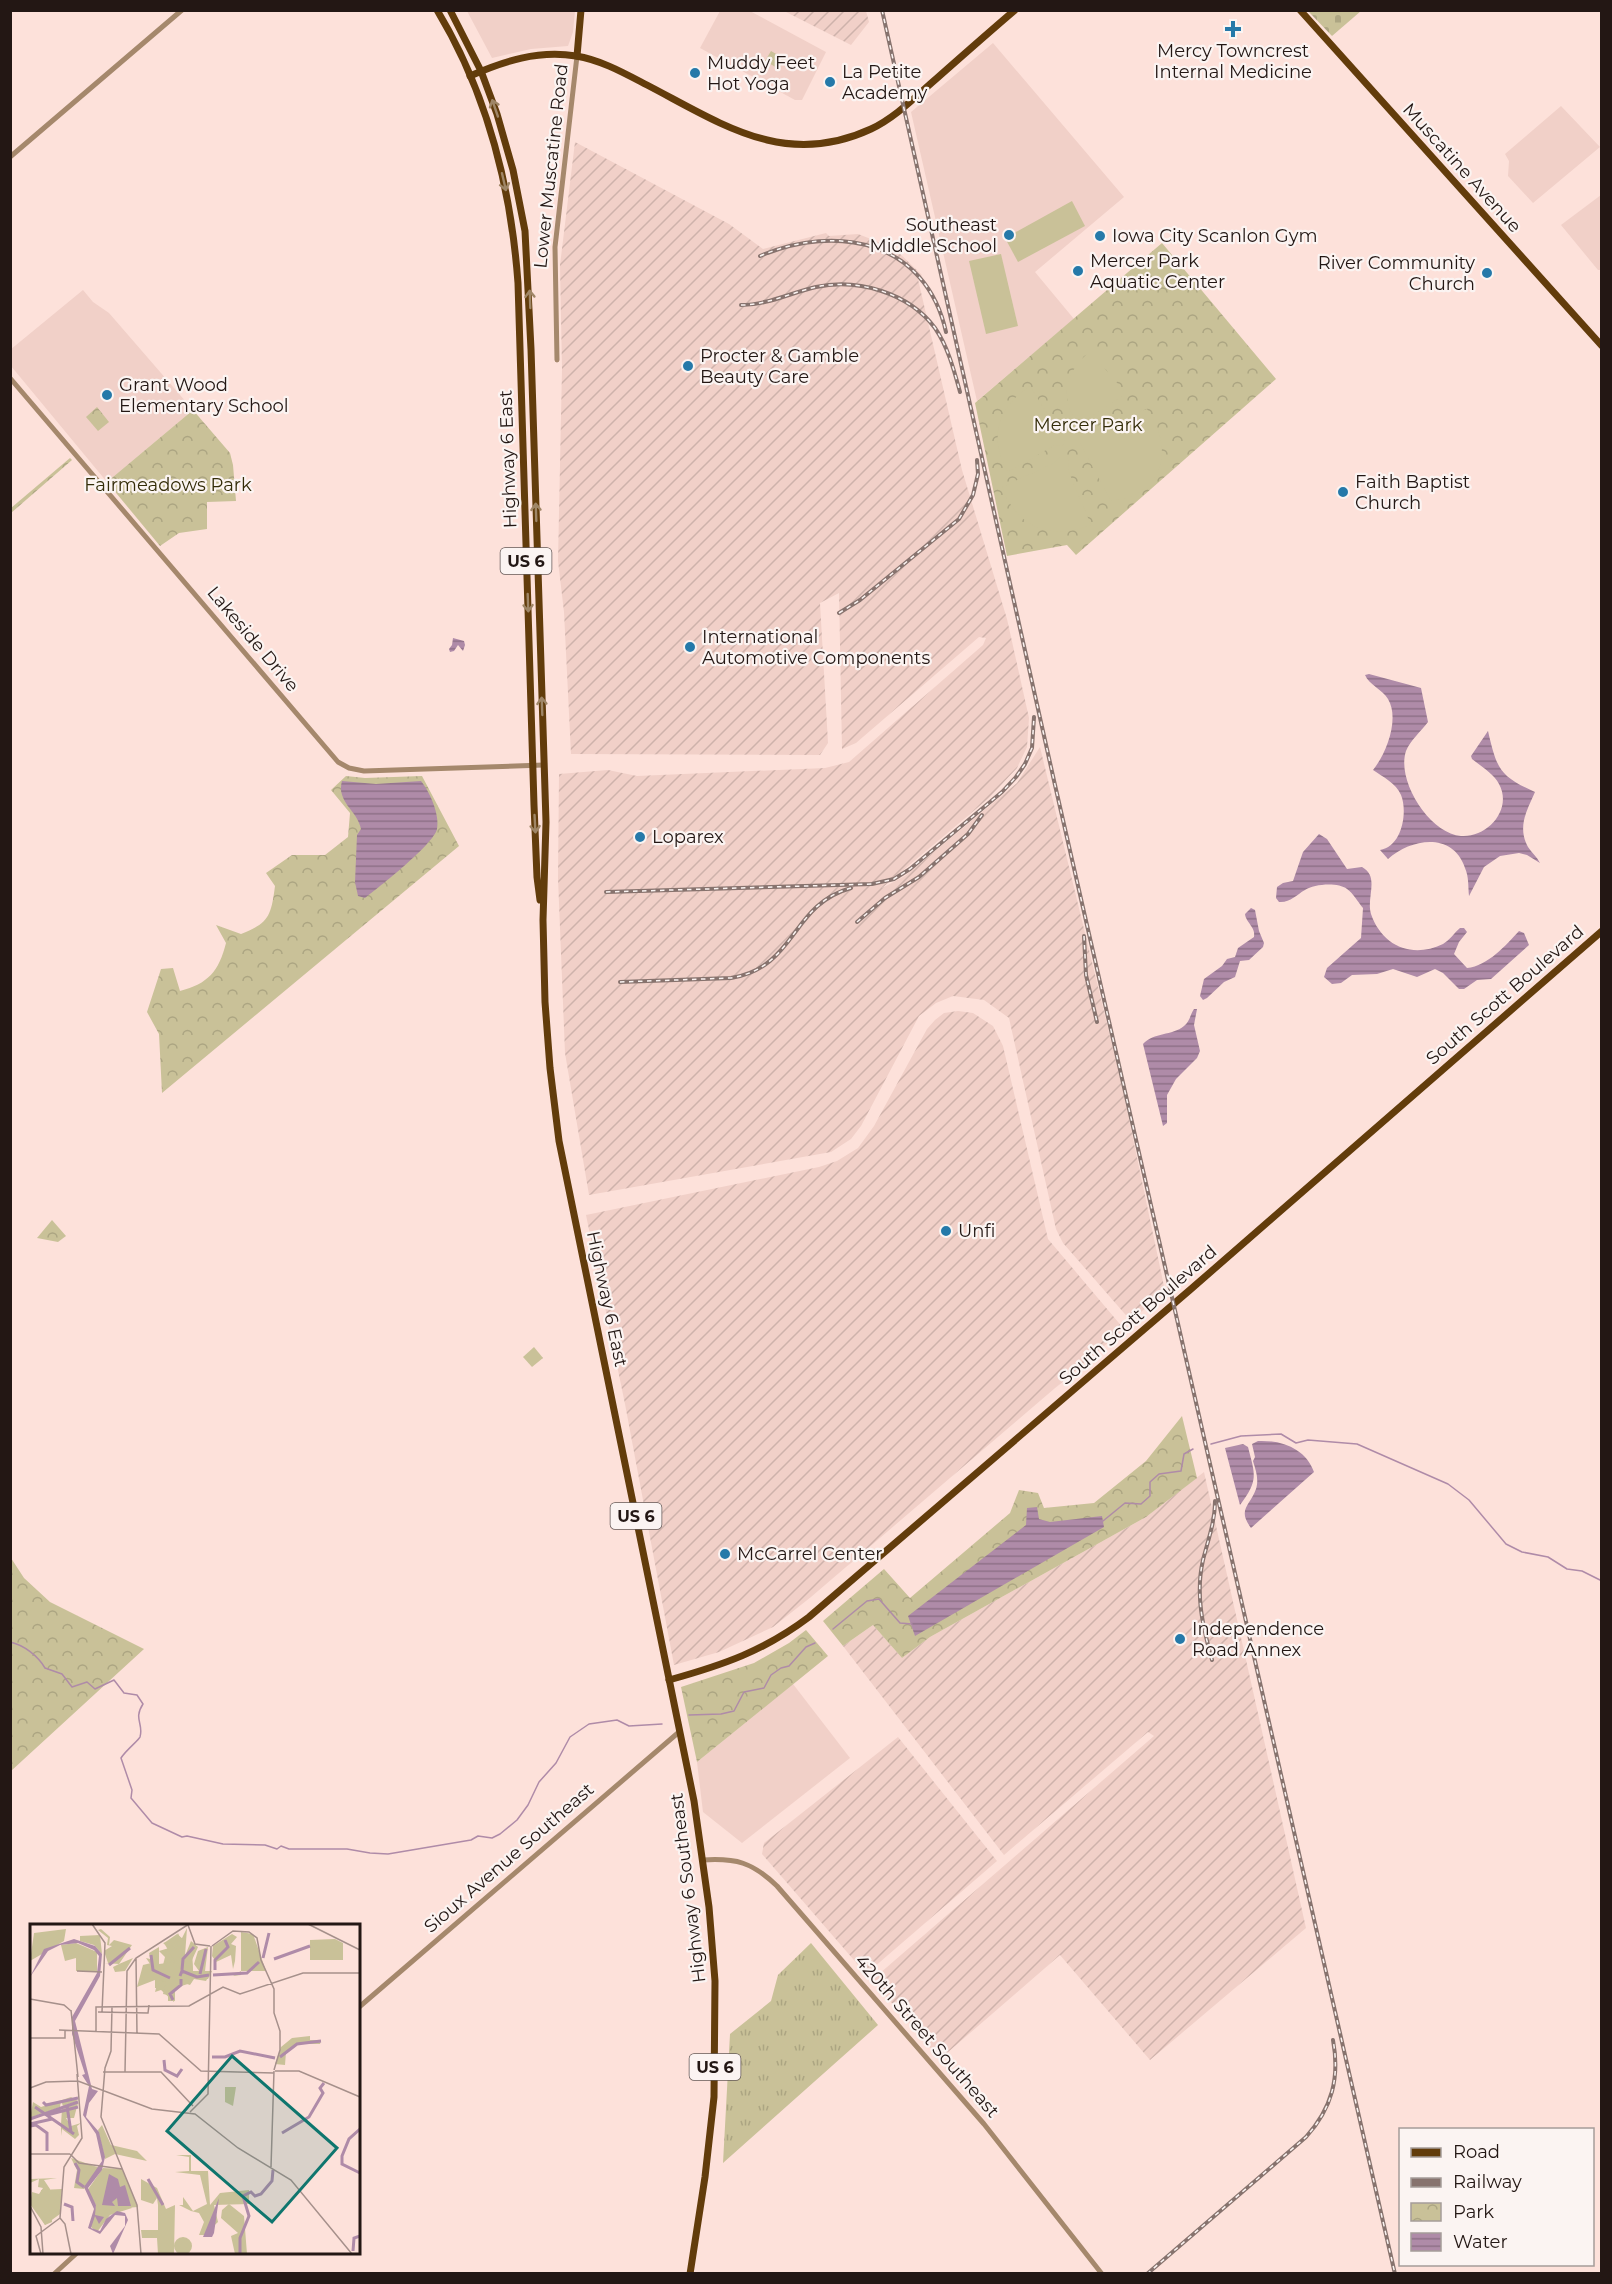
<svg xmlns="http://www.w3.org/2000/svg" width="1612" height="2284" font-family="Montserrat,sans-serif">
	<style>
		.built { fill: #f1d0c8 }
		.industrial { fill: url(#industrial-furrows) }
		.grass { fill: url(#grass-tufts) }
		.cemetery { fill: url(#cemetery-stones) }
		.park { fill: url(#park-crowns) }
		.pitch { fill: #c9c198 }
		.water { fill: url(#water-rules) }
		.lines { fill: none; stroke-linecap: round; stroke-linejoin: round }
		.stream { stroke: #af8ba8; stroke-width: 1.5 }
		.minor { stroke: #a5886c; stroke-width: 5 }
		.major { stroke: #623c0b; stroke-width: 7 }
		.rail-casing { stroke: #87736e; stroke-width: 4 }
		.rail { stroke: #fbf4f2; stroke-width: 1.5; stroke-dasharray: 4.5; stroke-linecap: butt }
		.oneway { stroke: #9f8667 }
		.poi-dot { fill: #2579a9; stroke: #fbf4f2; stroke-width: 2 }
		.labels { text-anchor: middle; stroke-width: 4.5; stroke-linejoin: round; paint-order: stroke }
		.shield { fill: #fbf4f2; stroke: #645957; stroke-width: 1.5 }
		.shield-label { font-size: 16px; font-weight: bold; fill: #231714 }
		.poi-label { font-size: 18px; fill: #231714; stroke: #fbf4f2; text-anchor: start }
		.street-label { font-size: 18px; fill: #231714; stroke: #fbf4f2 }
		.park-label { font-size: 18px; fill: #332c08; stroke: #fbf4f2 }
		.inset-river { fill: none; stroke: #af8ba8; stroke-width: 3 }
		.inset-road { fill: none; stroke: #a6908b; stroke-width: 1.5 }
		.view { fill: #0f766e; fill-opacity: 0.15; stroke: #0f766e; stroke-width: 3 }
		.inset-edge { fill: none; stroke: #231714; stroke-width: 3 }
	</style>
	<defs>
		<pattern id="industrial-furrows" width="10" height="10" patternUnits="userSpaceOnUse" patternTransform="scale(1.5)"><rect width="10" height="10" fill="#f1d0c8"/><path d="M-1 1l2-2M0 10L10 0M9 11l2-2" fill="none" stroke="#ceb2ab"/></pattern>
		<pattern id="grass-tufts" width="24" height="20" patternUnits="userSpaceOnUse" patternTransform="scale(1.5)"><rect width="24" height="20" fill="#c9c198"/><path d="M3 7l-1-3M5 7V3M7 7l1-3M15 17l-1-3M17 17v-4M19 17l1-3" fill="none" stroke="#aca582"/></pattern>
		<pattern id="cemetery-stones" width="16" height="16" patternUnits="userSpaceOnUse" patternTransform="scale(1.5)"><rect width="16" height="16" fill="#c9c198"/><path d="M2 7V4a2 2 0 0 1 4 0v3zM10 15v-3a2 2 0 0 1 4 0v3z" fill="#aca582"/></pattern>
		<pattern id="park-crowns" width="20" height="18" patternUnits="userSpaceOnUse" patternTransform="scale(1.5)"><rect width="20" height="18" fill="#c9c198"/><path d="M2 6a3 3 0 1 1 6 0M12 15a3 3 0 1 1 6 0" fill="none" stroke="#aca582"/></pattern>
		<pattern id="water-rules" width="6" height="5" patternUnits="userSpaceOnUse" patternTransform="scale(1.5)"><rect width="6" height="5" fill="#af8ba8"/><path d="M0 2.5h6" fill="none" stroke="#8e7188"/></pattern>
	</defs>
	<rect width="100%" height="100%" fill="#fde1da"/>
	<!-- built -->
	<g class="built">
		<path d="M748 10 826 52 802 100H795L700 48 720 11Z"/>
		<path d="M467 11H575L573 32 568 46 531 49 492 58Z"/>
		<path d="M993 43 1124 197 1035 272 1074 319 977 401 911 112Z"/>
		<path d="M1561 106 1600 147 1533 203 1508 176 1509 161 1505 154Z"/>
		<path d="M1601 195 1602 270H1598L1561 225Z"/>
		<path d="M83 290 93 302 109 313 193 410 107 482 11 366 10 350Z"/>
		<path d="M793 1684 850 1758 742 1843 703 1812 697 1762Z"/>
	</g>
	<!-- industrial -->
	<g class="industrial">
		<path d="M784 11H866L869 22 851 45Z"/>
		<path d="M575 142 729 224 763 249 826 233 829 236 858 234 894 248 922 275 918 279 962 470 1007 619 1029 718 1027 747 1017 768 989 798 882 888 905 876 1017 783 1040 747 1122 1086 1165 1291 1131 1321 1063 1243 1056 1229 1009 1018 984 1000 953 996 936 1003 919 1016 861 1126 851 1139 831 1152 589 1195 565 1053 558 878 559 774 608 770 637 776 825 768 849 762 983 645 986 638 979 637 856 743 842 749 839 593 820 603 828 743 820 755 571 754 564 612 558 561 562 369 560 265Z"/>
		<path d="M958 1011 973 1013 993 1026 1003 1046 1048 1239 1124 1329 811 1597 773 1627 719 1652 674 1665 625 1404 586 1215 819 1167 837 1161 858 1148 874 1126 927 1029 935 1020 944 1013Z"/>
		<path d="M1204 1472 1306 1928 1150 2060 1060 1955 940 2059 872 1980 1154 1736 1148 1732 1004 1855 843 1646 873 1625 902 1658 930 1637 1146 1517Z"/>
		<path d="M898 1737 997 1861 866 1974 762 1854 764 1843Z"/>
	</g>
	<!-- grass -->
	<path class="grass" d="M811 1943 878 2025 723 2163 730 2034 771 2001 778 1975Z"/>
	<!-- cemetery -->
	<path class="cemetery" d="M1308 11H1361L1332 36Z"/>
	<!-- park -->
	<g class="park">
		<path d="M1162 243 1276 379 1076 555 1067 545 1007 556 975 403Z"/>
		<path d="M97 407 109 422 98 431 86 417Z"/>
		<path d="M193 410 230 453 233 465 236 501 207 502V529L179 533 160 546 107 482Z"/>
		<path d="M70 458 72 460 11 513V508Z"/>
		<path d="M346 776 365 778 422 776 459 846 162 1093 159 1034 147 1012 161 969 173 968 180 991C208 984 219 971 226 943L216 925 241 934C269 923 271 916 275 886L266 873 292 855H325L348 837 350 813 331 790Z"/>
		<path d="M52 1220 66 1236 58 1242 37 1238Z"/>
		<path d="M534 1347 543 1358 532 1367 523 1357Z"/>
		<path d="M1182 1416 1197 1478 1146 1517 930 1637 902 1658 873 1625 843 1646 823 1621 884 1569 910 1598 1010 1513 1019 1490 1038 1493 1044 1508 1094 1503 1146 1461Z"/>
		<path d="M11 1558 24 1578 50 1602 144 1649 11 1771Z"/>
		<path d="M806 1630 828 1656 697 1762 681 1687 754 1663 789 1643Z"/>
	</g>
	<!-- pitch -->
	<g class="pitch">
		<path d="M771 51 785 59 779 69 765 61Z"/>
		<path d="M1072 201 1085 226 1018 262 1005 238Z"/>
		<path d="M1001 254 1018 326 986 334 969 261Z"/>
		<path d="M1090 351 1124 391V395L1078 425C1059 396 1065 373 1090 351Z"/>
		<path d="M1030 386 1058 431 1065 437 1063 445 1053 446 1008 472C988 437 998 407 1030 386Z"/>
		<path d="M1147 409C1166 435 1171 474 1138 493 1130 498 1120 499 1111 501L1078 439 1082 431Z"/>
		<path d="M1061 456 1069 460 1068 470 1091 525C1051 541 1017 528 1002 487L1054 463Z"/>
	</g>
	<!-- water -->
	<g class="water">
		<path d="M453 638 464 641 465 645 463 651 458 645 454 651 450 652 449 649 452 645Z"/>
		<path d="M1369 674 1421 688 1428 722C1421 731 1410 741 1406 751 1396 781 1430 834 1461 836 1487 838 1513 810 1499 784 1494 774 1481 766 1472 759L1471 756 1488 731C1497 769 1499 776 1535 792 1527 810 1517 827 1528 847 1532 853 1537 857 1540 863L1527 855 1519 853 1500 856 1484 867 1469 896C1468 886 1469 877 1465 868 1453 832 1412 838 1388 859L1380 850C1402 847 1408 812 1401 795 1396 783 1383 777 1373 770 1386 754 1400 719 1388 699 1382 689 1369 685 1365 675Z"/>
		<path d="M342 781 376 784 421 781C430 792 440 815 437 829 434 844 378 888 365 898L358 896 355 882 357 835 361 829C358 811 336 802 342 781Z"/>
		<path d="M1319 834 1327 839 1347 869 1362 867C1380 877 1366 897 1371 914 1382 946 1412 959 1443 944 1450 940 1454 933 1460 928H1464L1467 932 1459 942 1454 954 1467 968C1488 966 1506 945 1519 931L1524 933 1529 945 1491 979 1477 980 1464 989H1459L1443 973 1435 969 1417 977 1393 969 1377 974 1352 975 1341 983 1332 984 1324 977 1327 968 1361 938 1363 908C1358 902 1353 893 1347 889 1338 882 1314 884 1305 890 1296 895 1290 903 1279 902L1276 898 1277 887 1283 883 1293 881 1303 852Z"/>
		<path d="M1251 908 1255 910 1259 931 1264 943 1263 947 1249 960 1240 961 1235 977 1224 982 1207 998 1203 1000 1200 996 1204 979 1222 966 1227 959 1235 957 1238 948 1254 937C1256 927 1246 923 1245 914Z"/>
		<path d="M1194 1009H1197L1194 1025 1200 1051 1197 1058 1176 1079 1167 1095V1123L1163 1126 1143 1044C1154 1032 1172 1036 1184 1026 1190 1021 1190 1015 1194 1009Z"/>
		<path d="M1258 1441C1282 1440 1306 1449 1314 1472L1251 1528C1237 1509 1250 1506 1256 1489 1259 1479 1256 1471 1253 1461L1255 1457 1252 1444Z"/>
		<path d="M1243 1444 1248 1447C1255 1475 1259 1480 1240 1505L1225 1448Z"/>
		<path d="M1037 1507 1039 1519 1050 1522 1102 1516 1104 1527 915 1636 908 1616 1026 1525 1027 1508Z"/>
	</g>
	<g class="lines">
		<!-- stream -->
		<g class="stream">
			<path d="M1211 1444 1241 1436 1281 1434 1296 1443 1308 1440 1357 1444 1448 1484 1469 1500 1506 1544 1522 1552 1548 1557 1567 1569 1582 1571 1602 1581"/>
			<path d="M1103 1521 1125 1503 1141 1504 1150 1496V1482L1159 1474 1181 1471 1184 1454 1193 1449"/>
			<path d="M833 1629 867 1601 879 1599 900 1623 912 1624"/>
			<path d="M10 1642C24 1645 38 1656 45 1668L62 1674 72 1687 87 1682 95 1689 114 1680 124 1693 137 1695 143 1704C133 1719 144 1724 140 1737 139 1740 126 1750 121 1758L132 1790 131 1798 152 1823 182 1837 187 1836 223 1844 265 1845 277 1849 281 1846 289 1849H347L370 1853 388 1854 471 1840 478 1836 492 1838 500 1834 517 1820 528 1805 539 1782 556 1763 570 1737 589 1724 617 1720 629 1726 662 1724"/>
			<path d="M689 1715 721 1714 734 1711 744 1692 764 1688 771 1675 781 1668 789 1666 806 1647 815 1643"/>
		</g>
		<!-- minor -->
		<g class="minor">
			<path d="M10 157 182 10"/>
			<path d="M557 360 555 247 577 56"/>
			<path d="M10 378 338 762 349 768 364 771 544 765"/>
			<path d="M703 1860C736 1858 752 1862 777 1886L984 2124 1102 2274"/>
			<path d="M358 2008 679 1732"/>
			<path d="M54 2274 78 2252"/>
		</g>
		<!-- major -->
		<g class="major">
			<path d="M437 10C487 93 511 188 518 283L534 805 537 877 540 900"/>
			<path d="M450 10 481 71 497 114 513 170 525 231 531 349 546 822 543 920 545 1002 550 1068 559 1141 694 1801 709 1907 715 1981 714 2097 705 2177 690 2274"/>
			<path d="M1300 10 1602 346"/>
			<path d="M577 56 581 10"/>
			<path d="M470 76C504 61 538 50 576 56 601 60 624 73 647 85 722 124 785 169 871 129 896 117 915 97 936 79 962 56 988 33 1015 10"/>
			<path d="M669 1680C723 1665 764 1651 809 1617L1191 1289 1602 931"/>
		</g>
		<!-- rail casing -->
		<g class="rail-casing">
			<g id="rail">
				<path d="M882 10 1055 785 1395 2274"/>
				<path d="M760 256C837 223 926 241 946 332"/>
				<path d="M741 305C767 305 790 293 816 287 858 278 909 293 935 328 948 347 954 370 960 392"/>
				<path d="M839 613 860 600 959 519 973 495 978 474 977 460"/>
				<path d="M606 892 872 884 894 879 910 869 1002 792 1016 777 1025 764 1032 748 1034 717"/>
				<path d="M857 922 885 898 919 877 968 834 982 815"/>
				<path d="M1084 936 1086 975 1097 1022"/>
				<path d="M620 982 731 978C797 967 790 905 851 888"/>
				<path d="M1212 1660C1203 1627 1195 1595 1203 1560 1208 1540 1215 1522 1215 1501"/>
				<path d="M1147 2274 1306 2137C1332 2108 1340 2078 1333 2040"/>
			</g>
		</g>
		<!-- rail -->
		<use href="#rail" class="rail"/>
	</g>
	<!-- one-way arrows -->
	<defs><path id="oneway-shaft" d="M-6 0H5M1.5-3L5.5 0L1.5 3" fill="none" stroke-width="1.6" stroke-linecap="round" stroke-linejoin="round" transform="scale(1.5)"/></defs>
	<g class="oneway">
		<use href="#oneway-shaft" transform="translate(495 108) rotate(-109)"/>
		<use href="#oneway-shaft" transform="translate(504 182) rotate(77)"/>
		<use href="#oneway-shaft" transform="translate(530 299) rotate(-92)"/>
		<use href="#oneway-shaft" transform="translate(536 512) rotate(-92)"/>
		<use href="#oneway-shaft" transform="translate(528 603) rotate(88)"/>
		<use href="#oneway-shaft" transform="translate(542 706) rotate(-92)"/>
		<use href="#oneway-shaft" transform="translate(535 824) rotate(87)"/>
	</g>
	<!-- markers -->
	<g class="poi-dot">
		<path d="M1230 20h6v6h6v6h-6v6h-6v-6h-6v-6h6z"/>
		<circle cx="695" cy="73" r="6"/>
		<circle cx="830" cy="82" r="6"/>
		<circle cx="1009" cy="235" r="6"/>
		<circle cx="1100" cy="236" r="6"/>
		<circle cx="1078" cy="271" r="6"/>
		<circle cx="1487" cy="273" r="6"/>
		<circle cx="688" cy="366" r="6"/>
		<circle cx="107" cy="395" r="6"/>
		<circle cx="1343" cy="492" r="6"/>
		<circle cx="690" cy="647" r="6"/>
		<circle cx="640" cy="837" r="6"/>
		<circle cx="946" cy="1231" r="6"/>
		<circle cx="725" cy="1554" r="6"/>
		<circle cx="1180" cy="1639" r="6"/>
	</g>
	<g class="labels">
		<!-- shield labels -->
		<g class="shield">
			<rect x="500.5" y="548" width="51" height="26" rx="4.5"/>
			<rect x="610.5" y="1503" width="51" height="26" rx="4.5"/>
			<rect x="689.5" y="2054" width="51" height="26" rx="4.5"/>
		</g>
		<g class="shield-label">
			<text x="526" y="567">US 6</text>
			<text x="636" y="1522">US 6</text>
			<text x="715" y="2073">US 6</text>
		</g>
		<!-- poi labels -->
		<g class="poi-label">
			<text x="1233" y="57" text-anchor="middle">Mercy Towncrest<tspan x="1233" dy="21">Internal Medicine</tspan></text>
			<text x="707" y="69">Muddy Feet<tspan x="707" dy="21">Hot Yoga</tspan></text>
			<text x="842" y="78">La Petite<tspan x="842" dy="21">Academy</tspan></text>
			<text x="997" y="231" text-anchor="end">Southeast<tspan x="997" dy="21">Middle School</tspan></text>
			<text x="1112" y="242">Iowa City Scanlon Gym</text>
			<text x="1090" y="267">Mercer Park<tspan x="1090" dy="21">Aquatic Center</tspan></text>
			<text x="1475" y="269" text-anchor="end">River Community<tspan x="1475" dy="21">Church</tspan></text>
			<text x="700" y="362">Procter &amp; Gamble<tspan x="700" dy="21">Beauty Care</tspan></text>
			<text x="119" y="391">Grant Wood<tspan x="119" dy="21">Elementary School</tspan></text>
			<text x="1355" y="488">Faith Baptist<tspan x="1355" dy="21">Church</tspan></text>
			<text x="702" y="643">International<tspan x="702" dy="21">Automotive Components</tspan></text>
			<text x="652" y="843">Loparex</text>
			<text x="958" y="1237">Unfi</text>
			<text x="737" y="1560">McCarrel Center</text>
			<text x="1192" y="1635">Independence<tspan x="1192" dy="21">Road Annex</tspan></text>
		</g>
		<!-- street labels -->
		<g class="street-label">
			<text transform="translate(551 166) rotate(-84)" y="6">Lower Muscatine Road</text>
			<text transform="translate(1462 168) rotate(48)" y="6">Muscatine Avenue</text>
			<text transform="translate(508 459) rotate(-92)" y="6">Highway 6 East</text>
			<text transform="translate(253 639) rotate(50)" y="6">Lakeside Drive</text>
			<text transform="translate(1505 995) rotate(-41)" y="6">South Scott Boulevard</text>
			<text transform="translate(607 1299) rotate(78)" y="6">Highway 6 East</text>
			<text transform="translate(1138 1315) rotate(-41)" y="6">South Scott Boulevard</text>
			<text transform="translate(509 1858) rotate(-41)" y="6">Sioux Avenue Southeast</text>
			<text transform="translate(688 1888) rotate(-97)" y="6">Highway 6 Southeast</text>
			<text transform="translate(927 2036) rotate(49)" y="6">420th Street Southeast</text>
		</g>
		<!-- park labels -->
		<g class="park-label">
			<text x="1088" y="431">Mercer Park</text>
			<text x="168" y="491">Fairmeadows Park</text>
		</g>
	</g>
	<!-- overview -->
	<g transform="translate(30 1924)">
		<rect width="330" height="330" fill="#fde1da"/>
		<path d="M36 5 34 17 0 37 4 9ZM305 15 313 19V36H280V16ZM41 173 48 177 33 182 31 177 30 183 14 189 4 182 13 189 0 194 3 178 11 183ZM48 179 44 194H36L41 202 51 199 47 202 49 211 45 215 32 205 31 212V201L44 210 31 200 32 185ZM111 255 127 264 136 285 145 281 144 330H128L127 314H112L111 306H128V281L127 274 123 280 111 276Z" fill="#c9c198"/>
		<path d="M157 4 155 32 161 17 168 23 162 36 163 47H169L164 40 168 27 178 23 175 47H181L176 57 164 55 160 61 154 59 145 65 144 78 131 66 125 68 129 53 116 34 120 35V29L126 44 133 41 135 33 129 27 139 24 133 19 145 16 148 9 151 16ZM71 5 80 13 79 21 84 16 102 21 89 40 103 34 95 47 85 48 83 43 89 40 74 39H78L74 27 82 22 77 21 78 14 68 6ZM202 10 207 13 201 20 206 22 205 37 203 45 201 31 186 38 182 32 183 22ZM69 251 102 284 80 291 67 308 61 303 66 281 57 267ZM27 254 14 256 20 265 22 298 15 301 0 280 2 268 9 270 13 264 8 263 9 255 0 259 1 255Z" fill="#c9c198"/>
		<path d="M199 280 214 292 217 330H205L201 312 208 309 191 294 192 286Z" fill="#c9c198"/>
		<path d="M129 23V56L136 58 133 64H125V56L107 63 113 41 121 39 119 29Z" fill="#c9c198"/>
		<path d="M211 8 223 10 236 47H211V51L203 52 211 47ZM147 10 153 15 155 31 162 25 163 47H182L178 55H162L161 59 145 64V77H138V71L133 70 136 58 129 56V40L145 38 134 19ZM70 11 72 30 64 21 50 17V12ZM46 19 67 28V47H46V34L35 37 31 21ZM280 112V116H291L290 120H268L256 128 255 141 245 140 251 123 262 114ZM195 163H206L203 182 195 178ZM72 201 81 221 107 227 117 237 85 230 75 235 68 206ZM161 222V247H178L180 281 190 269 219 266V280L184 281 188 298 174 311H169L174 298 169 289 161 287 149 281H153V273L163 287 177 280 170 251 145 248 159 247V233L146 231H161ZM41 234 70 244 54 265 44 264 47 246ZM73 244 92 245 108 283 70 286V277L64 276 57 267ZM32 265 30 290 15 301 4 282 11 281V266ZM144 322a9 9 0 1 1 18 0a9 9 0 1 1-18 0Z" fill="#c9c198"/>
		<path d="M44 15 65 22 72 30 70 52 45 97 62 165 68 167 59 179 56 193 69 208 75 233 72 246 58 264 66 281 65 291 74 293 69 300 65 292 61 304 70 307 76 295 87 287 95 289 98 296 83 330 80 322 95 302V292L85 291 70 310 58 304 64 285 54 263 72 237 66 210 53 191 59 162 52 151 55 150 42 110V93L67 49 69 32 64 26 48 19 30 21 18 27 0 53 14 25ZM79 250 88 255 90 263 95 261 101 282H88L87 274 82 278 85 282 72 281ZM189 274 184 309 182 313H173Z" fill="#af8ba8"/>
		<path class="inset-river" d="M121 31 123 46 140 54M233 34 239 9M244 35 280 22M79 41 100 24M152 46 153 35 164 23M185 46V36L198 23 195 16M170 50 176 25M183 51 217 49 229 38M150 52 152 47 167 53 179 51M143 76 140 70 151 61V55M182 133H195L210 127 245 134M250 133 267 120 291 117M134 136 135 146 147 152 152 145M13 178 16 181 48 174M37 182 41 208M5 183 44 210M17 191 48 183M0 195 48 178M0 200 22 195M0 202 6 201 17 209V227M330 205 319 215 312 232V240L330 249M252 209 279 193 293 169 290 164 294 159M45 239 49 246 47 258 54 263M118 255 133 281M34 280 42 283 43 297M323 327 324 314 330 312M210 330V314L219 292 213 272 221 268 225 272 231 270 242 257 243 246"/>
		<path class="inset-road" d="M62 0 75 19 72 88M278 0 330 26M158 1 165 20 180 22M182 22 203 7 219 8 227 14 231 36 244 65V89L250 107V126L244 146M106 34 107 110M47 47 72 48M0 75 34 81 41 87M82 83 81 127 75 144 71 193 107 281 111 330M41 86 48 153M68 88 118 89 119 81M29 106 129 110 171 147 244 149M66 109V83L159 82 193 63 210 70 273 49H330M0 114H35V107M245 147H269L330 173M73 148H131L163 182M95 148 97 47 106 34 159 0M0 164 16 158 48 157 122 185 165 190 208 224 261 256 322 330M160 188 178 170 181 22M0 230H40M40 230 49 239 92 245M241 243 244 147M0 282 11 303 13 330M11 330 6 312 30 294M41 330 35 300 30 294 34 243 52 214 47 150"/>
		<path class="view" d="M202 132 307 224 242 298 137 207Z"/>
		<rect width="330" height="330" class="inset-edge"/>
	</g>
	<!-- border -->
	<rect width="1612" height="2284" fill="none" stroke="#231714" stroke-width="24"/>
	<!-- legend -->
	<rect x="1399" y="2128" width="195" height="138" fill="#fbf4f2" stroke="#a59c99" stroke-width="1.5"/>
	<rect x="1411" y="2148" width="30" height="9" fill="#623c0b" stroke="#a59c99" stroke-width="1.5"/>
	<text x="1453" y="2158" font-size="18" fill="#231714">Road</text>
	<rect x="1411" y="2178" width="30" height="9" fill="#87736e" stroke="#a59c99" stroke-width="1.5"/>
	<text x="1453" y="2188" font-size="18" fill="#231714">Railway</text>
	<rect x="1411" y="2203" width="30" height="18" fill="url(#park-crowns)" stroke="#a59c99" stroke-width="1.5"/>
	<text x="1453" y="2218" font-size="18" fill="#231714">Park</text>
	<rect x="1411" y="2233" width="30" height="18" fill="url(#water-rules)" stroke="#a59c99" stroke-width="1.5"/>
	<text x="1453" y="2248" font-size="18" fill="#231714">Water</text>
</svg>
